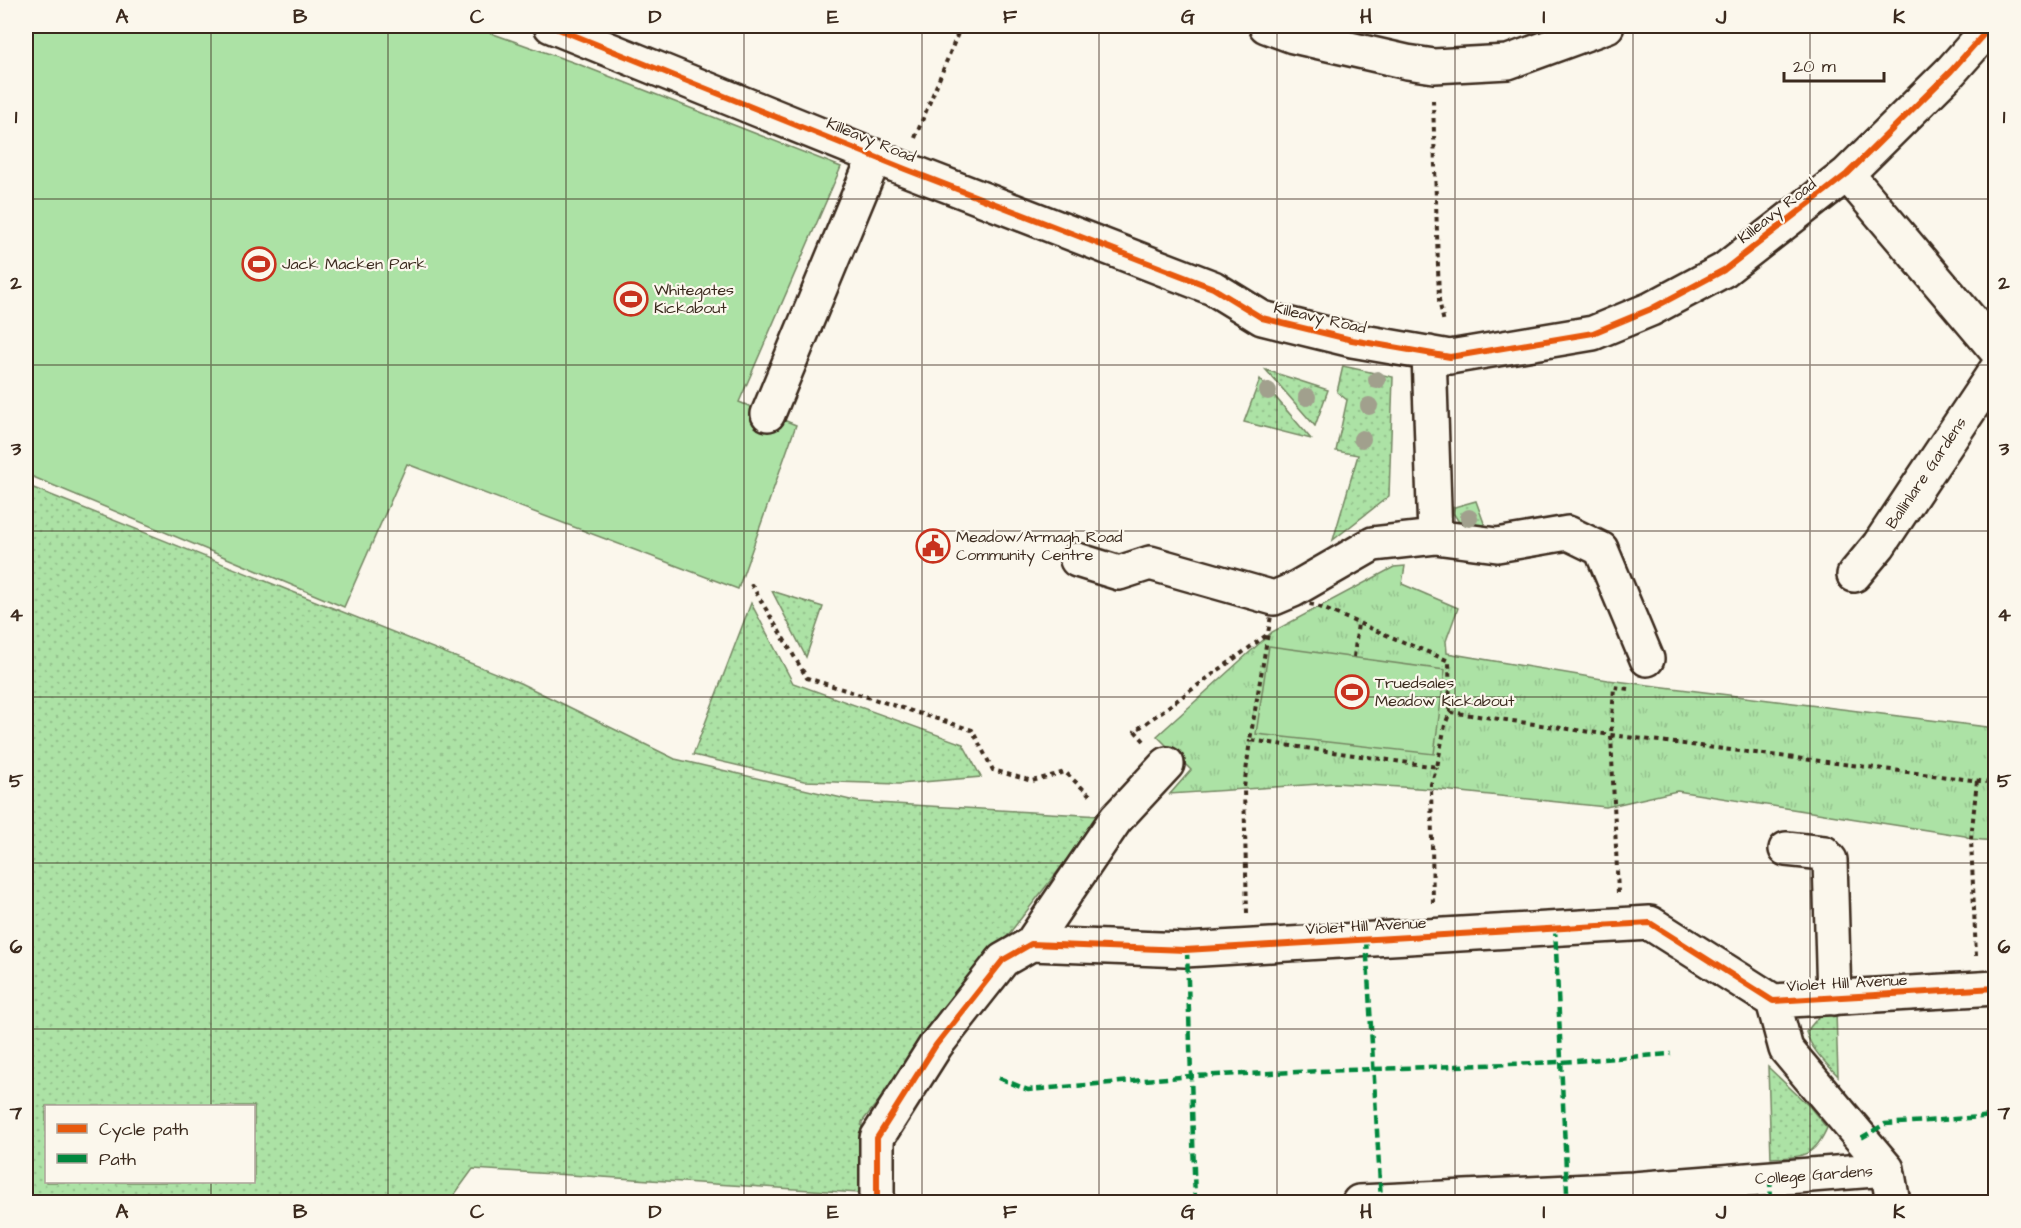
<svg xmlns="http://www.w3.org/2000/svg" width="2021" height="1228" font-family="'Architects Daughter',sans-serif">
<defs>
<pattern id="grass-dots" width="8" height="8" patternUnits="userSpaceOnUse" patternTransform="scale(1.5)"><rect width="8" height="8" fill="#ace2a5"/><path d="M2 2h.1M6 6h.1" fill="none" stroke="#95c28e" stroke-width="1.8" stroke-linecap="round"/></pattern>
<pattern id="park-tufts" width="24" height="20" patternUnits="userSpaceOnUse" patternTransform="scale(1.5)"><rect width="24" height="20" fill="#ace2a5"/><path d="M3 7l-1-3M5 7V3M7 7l1-3M15 17l-1-3M17 17v-4M19 17l1-3" fill="none" stroke="#95c28e"/></pattern>
</defs>
<rect width="100%" height="100%" fill="#fbf7ec"/>
<filter id="ink" filterUnits="userSpaceOnUse"><feTurbulence type="fractalNoise" baseFrequency=".0167" numOctaves="2"/><feDisplacementMap in="SourceGraphic" scale="12" xChannelSelector="R" yChannelSelector="G"/><feConvolveMatrix kernelMatrix="1 2 1 2 8 2 1 2 1" color-interpolation-filters="sRGB"/></filter>
<g filter="url(#ink)">
<path fill="url(#grass-dots)" stroke="#748662" stroke-width="1.5" fill-rule="evenodd" d="M 1343,366 L 1393,377 L 1389,496 L 1333,540 L 1358,455 L 1336,451 L 1347,400 L 1337,392 Z
M 1266,370 L 1328,390 L 1315,426 Z
M 1260,379 L 1311,439 L 1244,422 Z
M 26,485 L 520,683 L 675,759 L 859,802 L 1101,816 L 862,1122 L 859,1193 L 473,1169 L 449,1202 L 26,1202 ZM 46,1106 L 254,1106 L 254,1182 L 46,1182 Z
M 1476,501 L 1489,537 L 1461,525 L 1453,513 L 1454,507 Z
M 772,591 L 823,607 L 806,657 Z
M 751,603 L 793,683 L 963,744 L 981,777 L 899,784 L 804,781 L 693,755 Z
M 1836,1012 L 1838,1076 C 1826,1063 1812,1051 1806,1032 L 1821,1014 Z
M 1768,1067 L 1809,1106 L 1827,1128 C 1814,1158 1801,1157 1771,1158 Z"/>
<path fill="url(#park-tufts)" stroke="#748662" stroke-width="1.5" d="M 1405,566 L 1402,584 L 1458,608 L 1446,641 L 1447,653 L 1608,680 L 1995,728 L 1995,841 L 1971,839 L 1965,836 L 1677,791 L 1606,807 L 1433,789 L 1335,783 L 1170,794 L 1191,770 L 1157,736 L 1272,632 L 1394,567 Z"/>
<path fill="#ace2a5" stroke="#748662" stroke-width="1.5" d="M 26,26 L 471,26 L 578,64 L 841,167 L 739,402 L 796,425 L 738,589 L 407,464 L 344,607 L 26,474 Z
M 1269,646 L 1445,670 L 1434,754 L 1256,734 Z"/>
<g fill="none" stroke-linecap="round" stroke-linejoin="round">
<g stroke="#3b2a1e" stroke-width="38">
<path id="minor" d="M 551,26 L 905,169 L 1213,288 L 1262,318 L 1352,340 L 1450,357 L 1593,333 L 1651,309 L 1724,270 L 1847,174 L 1951,71 L 1991,26
M 1266,26 L 1293,36 L 1407,62 L 1434,66 L 1508,62 L 1607,26
M 1847,174 L 1996,350
M 768,414 L 875,156
M 1435,537 L 1497,545 L 1568,533 L 1601,549 L 1647,659
M 1077,560 L 1119,573 L 1150,563 L 1274,598 L 1293,590 L 1373,544 L 1435,537 L 1429,353
M 1854,575 L 1879,545 L 1996,370
M 1786,849 L 1824,853 L 1830,860 L 1834,998
M 1031,944 L 1116,819 L 1167,764
M 1887,1169 L 1893,1202
M 877,1202 L 877,1138 L 936,1045 L 1003,960 L 1031,944 L 1185,950 L 1650,923 L 1773,1001 L 1996,988
M 1359,1202 L 1633,1189 L 1887,1169 L 1786,1049 L 1773,1001"/>
</g>
<path stroke="#3b2a1e" stroke-width="4" stroke-dasharray="4.5 4.5" stroke-linecap="butt" d="M 1433,100 L 1439,300 L 1444,323
M 915,138 L 961,26
M 751,584 L 807,678 L 972,730 L 993,770 L 1032,781 L 1065,772 L 1093,798
M 1274,598 L 1315,605 L 1449,661 L 1450,712 L 1445,725 L 1437,767 L 1250,740 Z
M 1354,657 L 1358,623
M 1450,712 L 1611,735 L 1996,783
M 1144,741 L 1135,731 L 1268,634
M 1618,893 L 1611,735 L 1614,687 L 1628,689
M 1433,903 L 1431,784 L 1437,767
M 1247,913 L 1244,788 L 1250,740
M 1976,956 L 1971,839 L 1977,780"/>
<use href="#minor" stroke="#fbf7ec" stroke-width="33"/>
<path stroke="#00873e" stroke-width="4.5" stroke-dasharray="9 4.5" stroke-linecap="butt" d="M 1555,927 L 1567,1192
M 1366,940 L 1381,1201
M 1187,950 L 1195,1202
M 999,1078 L 1028,1090 L 1191,1076 L 1561,1062 L 1671,1054
M 1861,1138 L 1885,1124 L 1996,1116
M 1770,1178 L 1771,1202"/>
<g stroke="#fbf7ec" stroke-width="10">
<path id="cycleway" d="M 551,26 L 905,169 L 1213,288 L 1262,318 L 1352,340 L 1450,357 L 1593,333 L 1651,309 L 1724,270 L 1847,174 L 1951,71 L 1991,26
M 877,1202 L 877,1138 L 936,1045 L 1003,960 L 1031,944 L 1185,950 L 1650,923 L 1773,1001 L 1996,988"/>
</g>
<use href="#cycleway" stroke="#e8590c" stroke-width="6"/>
</g>
<g fill="#a1a08d">
<circle cx="1377" cy="380" r="9"/>
<circle cx="1268" cy="391" r="9"/>
<circle cx="1307" cy="397" r="9"/>
<circle cx="1369" cy="406" r="9"/>
<circle cx="1362" cy="439" r="9"/>
<circle cx="1469" cy="518" r="9"/>
</g>
</g>
<path fill="none" stroke="#3b2a1e" stroke-width="1.5" stroke-opacity="0.55" d="M 211,26 L 211,1106M 388,26 L 388,1202M 566,26 L 566,1202M 744,26 L 744,1202M 922,26 L 922,1202M 1099,26 L 1099,1202M 1277,26 L 1277,1202M 1455,26 L 1455,1202M 1633,26 L 1633,1202M 1810,26 L 1810,1202M 26,199 L 1996,199M 26,365 L 1996,365M 26,531 L 1996,531M 26,697 L 1996,697M 26,863 L 1996,863M 26,1029 L 1996,1029M 211,1182 L 211,1202"/>
<defs>
<g id="stadium-ring" transform="scale(1.725)"><circle r="9.5" fill="#fbf7ec" stroke="#c8321e" stroke-width="1.5"/><path d="M0-5a6.5 5 0 1 0 0 10a6.5 5 0 1 0 0-10ZM-3.5-1.8h7v3.6h-7Z" fill="#c8321e"/></g>
<g id="civic-ring" transform="scale(1.725)"><circle r="9.5" fill="#fbf7ec" stroke="#c8321e" stroke-width="1.5"/><path d="M-.6-6.5H3V-4.5H.6V-3L4-1V1h2V6H-6V1h2V-1L-.6-3ZM-1.2 2.5V6h2.4V2.5Z" fill="#c8321e"/></g>
</defs>
<g fill-rule="evenodd">
<use href="#stadium-ring" x="259" y="264"/>
<use href="#stadium-ring" x="631" y="299"/>
<use href="#civic-ring" x="933" y="546"/>
<use href="#stadium-ring" x="1352" y="692"/>
</g>
<g text-anchor="middle" dominant-baseline="central" stroke-width="4.5" stroke-linejoin="round" paint-order="stroke">
<g font-size="16" fill="#3b2a1e" stroke="#fbf7ec">
<text transform="translate(871 140) rotate(22)">Killeavy Road</text>
<text transform="translate(1777 211) rotate(-38)">Killeavy Road</text>
<text transform="translate(1320 318) rotate(13)">Killeavy Road</text>
<text transform="translate(1926 473) rotate(-56)">Ballinlare Gardens</text>
<text transform="translate(1366 926) rotate(-3)">Violet Hill Avenue</text>
<text transform="translate(1847 983) rotate(-3)">Violet Hill Avenue</text>
<text transform="translate(1814 1175) rotate(-4)">College Gardens</text>
</g>
<g font-size="16" fill="#3b2a1e" stroke="#fbf7ec" text-anchor="start">
<text x="282" y="264">Jack Macken Park</text>
<text x="654" y="290">Whitegates<tspan x="654" dy="18">Kickabout</tspan></text>
<text x="956" y="537">Meadow/Armagh Road<tspan x="956" dy="18">Community Centre</tspan></text>
<text x="1375" y="683">Truedsales<tspan x="1375" dy="18">Meadow Kickabout</tspan></text>
</g>
</g>
<rect width="2021" height="1228" fill="none" stroke="#fbf7ec" stroke-width="66"/>
<rect x="45" y="1105" width="210" height="78" fill="#fbf7ec" stroke="#aea59a" stroke-width="1.5"/>
<rect x="57" y="1124" width="30" height="9" fill="#e8590c" stroke="#aea59a" stroke-width="1.5"/>
<text x="99" y="1135" font-size="18" fill="#3b2a1e">Cycle path</text>
<rect x="57" y="1154" width="30" height="9" fill="#00873e" stroke="#aea59a" stroke-width="1.5"/>
<text x="99" y="1165" font-size="18" fill="#3b2a1e">Path</text>
<path d="M1784 72v9h100v-9" fill="none" stroke="#3b2a1e" stroke-width="3"/>
<text x="1793" y="72" font-size="18" fill="#3b2a1e" stroke="#fbf7ec" stroke-width="4.5" paint-order="stroke">20 m</text>
<rect x="33" y="33" width="1955" height="1162" fill="none" stroke="#3b2a1e" stroke-width="2"/>
<g font-size="20" text-anchor="middle" font-weight="bold" fill="#3b2a1e">
<text x="122" y="23">A</text>
<text x="300" y="23">B</text>
<text x="477" y="23">C</text>
<text x="655" y="23">D</text>
<text x="833" y="23">E</text>
<text x="1010" y="23">F</text>
<text x="1188" y="23">G</text>
<text x="1366" y="23">H</text>
<text x="1544" y="23">I</text>
<text x="1721" y="23">J</text>
<text x="1899" y="23">K</text>
<text x="16" y="123">1</text>
<text x="2004" y="123">1</text>
<text x="16" y="289">2</text>
<text x="2004" y="289">2</text>
<text x="16" y="455">3</text>
<text x="2004" y="455">3</text>
<text x="16" y="621">4</text>
<text x="2004" y="621">4</text>
<text x="16" y="787">5</text>
<text x="2004" y="787">5</text>
<text x="16" y="953">6</text>
<text x="2004" y="953">6</text>
<text x="16" y="1119">7</text>
<text x="2004" y="1119">7</text>
<text x="122" y="1218">A</text>
<text x="300" y="1218">B</text>
<text x="477" y="1218">C</text>
<text x="655" y="1218">D</text>
<text x="833" y="1218">E</text>
<text x="1010" y="1218">F</text>
<text x="1188" y="1218">G</text>
<text x="1366" y="1218">H</text>
<text x="1544" y="1218">I</text>
<text x="1721" y="1218">J</text>
<text x="1899" y="1218">K</text>
</g>
</svg>
